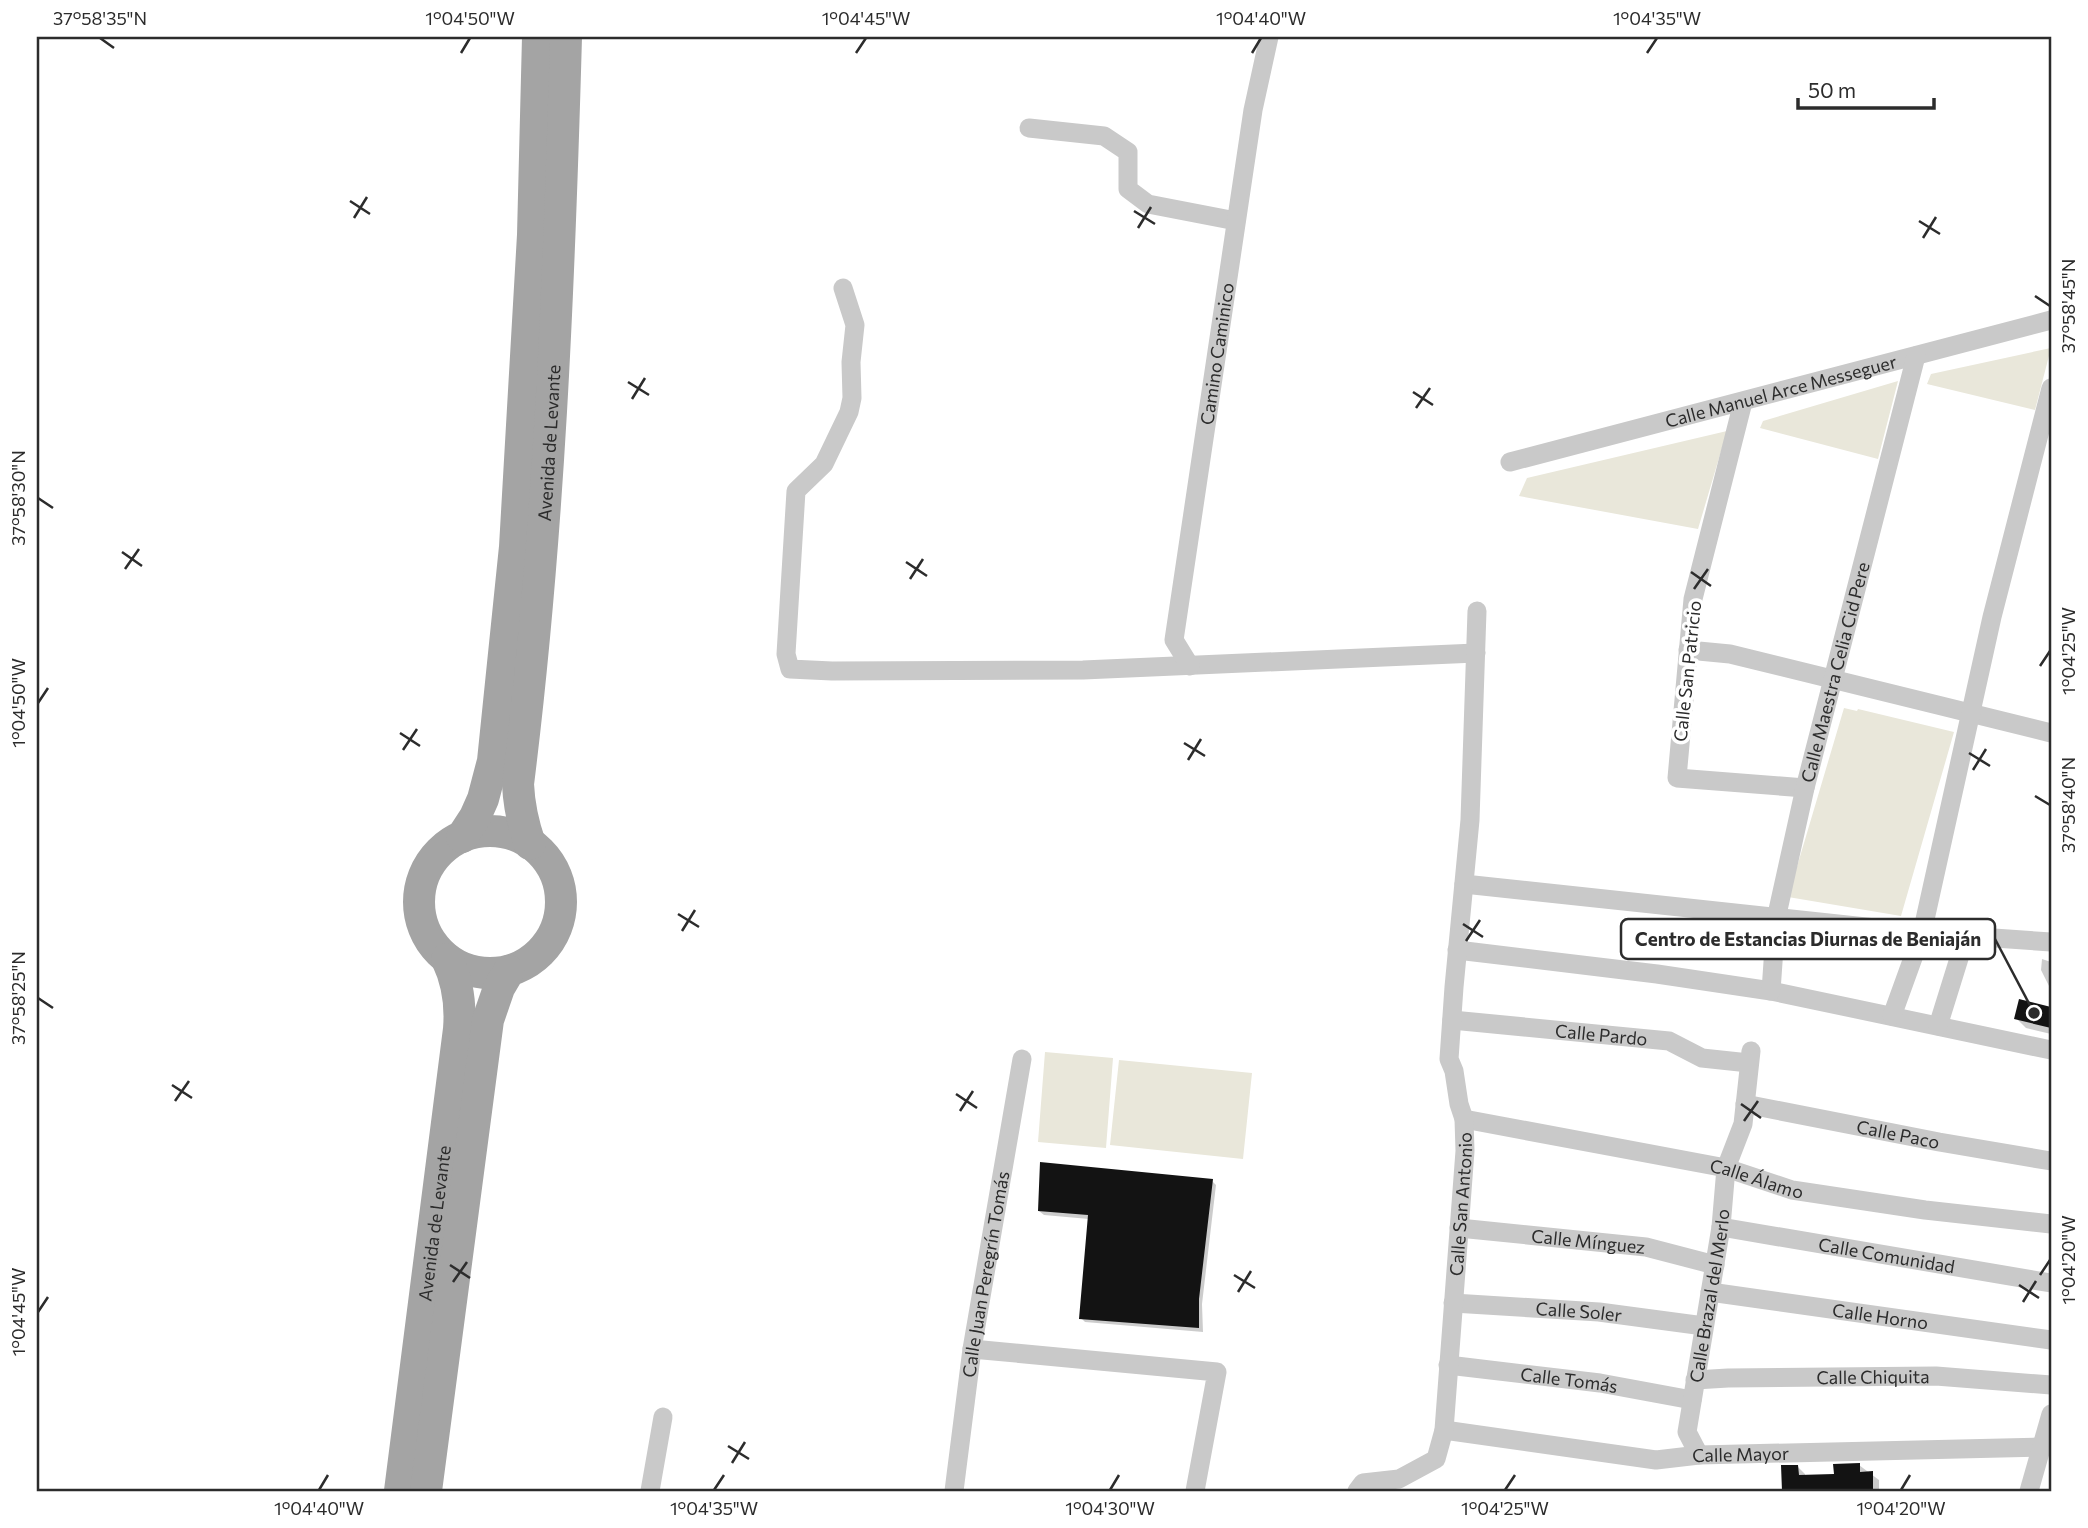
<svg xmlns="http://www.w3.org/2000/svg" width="2088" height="1528" font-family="Commissioner,sans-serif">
<rect width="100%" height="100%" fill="#fff"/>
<path fill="#e9e7da" d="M 2051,348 L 2035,410 L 1927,384 L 1931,374 Z
M 1898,381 L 1878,459 L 1760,428 L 1763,421 Z
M 1727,431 L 1698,529 L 1519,496 L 1527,478 Z
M 1844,708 L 1857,711 L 1858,709 L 1954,732 L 1901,916 L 1788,897 Z
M 1045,1052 L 1113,1058 L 1106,1148 L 1038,1142 Z
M 1119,1060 L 1252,1073 L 1243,1159 L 1110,1145 Z"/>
<path fill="#0003" d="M 2042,959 L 2051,962 L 2051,990 L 2041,970 Z
M 2021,1001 L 2051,1009 L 2051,1034 L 2026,1028 L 2016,1018 Z
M 1212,1181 L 1216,1185 L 1202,1304 L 1203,1332 L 1085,1322 L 1081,1318 L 1089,1219 L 1044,1215 L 1039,1211 Z
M 1859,1465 L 1879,1480 L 1879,1491 L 1784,1491 L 1783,1467 L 1798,1467 L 1805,1474 L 1805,1477 L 1836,1476 Z"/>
<path fill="#131313" d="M 2019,999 L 2051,1007 L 2051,1028 L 2014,1019 Z
M 1040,1162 L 1213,1179 L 1199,1299 L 1199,1328 L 1079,1319 L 1088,1215 L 1038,1211 Z
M 1860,1463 L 1860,1472 L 1873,1471 L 1873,1491 L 1782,1491 L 1781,1465 L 1798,1465 L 1799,1475 L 1834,1474 L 1833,1464 Z"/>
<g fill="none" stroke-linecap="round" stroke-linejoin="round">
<g stroke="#c9c9c9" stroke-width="19">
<path d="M 1029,128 L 1104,136 L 1128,152 L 1128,189 L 1148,204 L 1236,221"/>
<path d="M 843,288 L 855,325 L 851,362 L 852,398 L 849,412 L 824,464 L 796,491 L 786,654 L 790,669 L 832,671 L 1083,670 L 1476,653"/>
<path d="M 1743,402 L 1693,599 L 1677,778 L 1805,788"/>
<path id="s1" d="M 1510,462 L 2051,320"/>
<path d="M 1688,650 L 1730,654 L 2051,733"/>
<path id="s2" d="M 1190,666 L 1174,640 L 1253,110 L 1269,37"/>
<path d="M 1464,884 L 1922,933 L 2051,942"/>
<path d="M 1457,950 L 1657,974 L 1771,991 L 2051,1050"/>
<path id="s3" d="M 1771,991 L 1776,919 L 1805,788 L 1916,356"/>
<path d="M 1892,1016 L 1922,933 L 1992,617 L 2051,388"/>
<path id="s4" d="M 1452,1020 L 1669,1041 L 1702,1058 L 1749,1063"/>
<path d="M 1938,1026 L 1966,936"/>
<path id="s5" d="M 1745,1104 L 1939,1142 L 2051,1161"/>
<path id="s6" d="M 1464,1119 L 1726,1168 L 1792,1190 L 1925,1210 L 2051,1224"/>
<path id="s7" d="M 1721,1227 L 2051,1283"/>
<path id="s8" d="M 1459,1228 L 1646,1247 L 1715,1265"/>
<path id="s9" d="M 1710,1292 L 2051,1340"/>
<path id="s10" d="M 1453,1303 L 1599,1312 L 1704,1326"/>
<path d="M 972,1349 L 1217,1372 L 1195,1491"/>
<path id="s11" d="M 1448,1365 L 1600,1383 L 1692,1400"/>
<path id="s12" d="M 1695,1380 L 1728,1378 L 1936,1376 L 2051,1385"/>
<path id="s13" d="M 1444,1430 L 1656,1460 L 1699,1455 L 2042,1447"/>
<path id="s14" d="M 1699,1455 L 1687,1432 L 1721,1227 L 1726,1168 L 1743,1124 L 1751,1051"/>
<path d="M 650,1491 L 663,1417"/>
<path id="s15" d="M 954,1491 L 972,1349 L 1022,1059"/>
<path id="s16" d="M 1357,1491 L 1363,1483 L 1399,1479 L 1436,1459 L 1444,1430 L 1465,1151 L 1464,1119 L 1459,1104 L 1454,1071 L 1449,1059 L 1454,987 L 1470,820 L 1477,611"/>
<path d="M 2029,1491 L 2051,1414"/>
</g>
<g stroke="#a4a4a4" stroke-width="32">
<circle cx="490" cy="902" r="71"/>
<path d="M 462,837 L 475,817 L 483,799 L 493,761 L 515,547 L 533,235 L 538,37"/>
<path id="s17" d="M 530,844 C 523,824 519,806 518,784 C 549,536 559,287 566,37"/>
<path id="s18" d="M 400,1491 L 459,1029 C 461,1004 458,982 447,959"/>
<path d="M 426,1491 L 488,1020 L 499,988 L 509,971"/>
</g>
</g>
<path fill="none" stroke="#2c2c2c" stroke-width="2.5" d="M 100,38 L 114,48M 461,53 L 470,38M 856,53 L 866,38M 1252,53 L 1261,38M 1647,53 L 1657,38M 350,201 L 370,214M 1134,211 L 1155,224M 354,218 L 367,197M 1919,221 L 1940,234M 1138,228 L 1151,207M 1923,238 L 1936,217M 2035,296 L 2050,306M 628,382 L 649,395M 1413,392 L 1433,405M 632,399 L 645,378M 1416,408 L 1430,388M 38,498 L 53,508M 122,552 L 142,566M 906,562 L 927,576M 125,569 L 139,549M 1691,572 L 1711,586M 910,579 L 923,559M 1694,589 L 1708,569M 2040,666 L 2050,651M 38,703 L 48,688M 400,733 L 420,746M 1184,743 L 1205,756M 403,750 L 417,729M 1969,753 L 1990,766M 1188,760 L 1201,739M 1973,770 L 1986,749M 2035,796 L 2050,805M 678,914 L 699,927M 1463,924 L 1483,937M 682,931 L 695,910M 1466,941 L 1480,920M 38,998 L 53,1008M 172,1085 L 192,1098M 956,1094 L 977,1108M 175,1101 L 189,1081M 1741,1104 L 1761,1118M 960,1111 L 973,1091M 1744,1121 L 1758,1101M 450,1265 L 470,1278M 1234,1275 L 1255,1288M 2040,1275 L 2050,1260M 453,1282 L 467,1262M 2019,1285 L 2039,1298M 1238,1292 L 1251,1271M 2023,1302 L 2036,1281M 38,1312 L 48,1297M 728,1446 L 749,1459M 732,1463 L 745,1442M 319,1490 L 328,1475M 714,1490 L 724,1475M 1110,1490 L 1119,1475M 1505,1490 L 1515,1475M 1901,1490 L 1910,1475"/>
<g text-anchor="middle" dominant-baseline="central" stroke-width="7" stroke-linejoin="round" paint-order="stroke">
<g font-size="18" fill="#2c2c2c" stroke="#fff">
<text stroke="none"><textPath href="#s2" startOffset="320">Camino Caminico</textPath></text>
<text stroke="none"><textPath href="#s1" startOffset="280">Calle Manuel Arce Messeguer</textPath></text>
<text stroke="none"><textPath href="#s17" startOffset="404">Avenida de Levante</textPath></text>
<text transform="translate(1687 671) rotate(-84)">Calle San Patricio</text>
<text stroke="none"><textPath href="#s3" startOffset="326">Calle Maestra Celia Cid Pere</textPath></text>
<text stroke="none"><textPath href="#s4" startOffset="150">Calle Pardo</textPath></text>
<text stroke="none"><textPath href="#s5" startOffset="156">Calle Paco</textPath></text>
<text stroke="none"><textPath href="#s6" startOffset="299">Calle Álamo</textPath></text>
<text stroke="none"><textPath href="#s16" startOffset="345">Calle San Antonio</textPath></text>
<text stroke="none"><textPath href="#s18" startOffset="270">Avenida de Levante</textPath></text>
<text stroke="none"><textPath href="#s8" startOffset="130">Calle Mínguez</textPath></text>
<text stroke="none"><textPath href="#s7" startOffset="168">Calle Comunidad</textPath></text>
<text stroke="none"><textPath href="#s15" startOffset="219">Calle Juan Peregrín Tomás</textPath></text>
<text stroke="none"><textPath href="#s14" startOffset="164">Calle Brazal del Merlo</textPath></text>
<text stroke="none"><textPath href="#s10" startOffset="126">Calle Soler</textPath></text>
<text stroke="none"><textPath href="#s9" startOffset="172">Calle Horno</textPath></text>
<text stroke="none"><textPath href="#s12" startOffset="178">Calle Chiquita</textPath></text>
<text stroke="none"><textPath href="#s11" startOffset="122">Calle Tomás</textPath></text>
<text stroke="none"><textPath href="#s13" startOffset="299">Calle Mayor</textPath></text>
</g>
</g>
<path fill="none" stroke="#2c2c2c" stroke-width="2.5" d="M2034 1013L1995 939"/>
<circle fill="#2c2c2c" stroke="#fff" stroke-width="2.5" cx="2034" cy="1013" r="7"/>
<rect fill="#fff" stroke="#2c2c2c" stroke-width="2.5" x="1621" y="919" width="374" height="40" rx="7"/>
<g font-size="19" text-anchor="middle" font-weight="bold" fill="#2c2c2c">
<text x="1808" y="946">Centro de Estancias Diurnas de Beniaján</text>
</g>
<rect width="2088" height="1528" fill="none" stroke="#ffffff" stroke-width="77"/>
<path d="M1798 98v10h136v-10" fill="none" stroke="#2c2c2c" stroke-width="3.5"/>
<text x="1808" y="98" font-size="21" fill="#2c2c2c" stroke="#ffffff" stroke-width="5" paint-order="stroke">50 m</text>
<rect x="38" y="38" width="2012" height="1452" fill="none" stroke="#2c2c2c" stroke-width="2.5"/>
<g font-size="18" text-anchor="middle" fill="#2c2c2c">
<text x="100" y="25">37°58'35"N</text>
<text x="470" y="25">1°04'50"W</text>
<text x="866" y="25">1°04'45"W</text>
<text x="1261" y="25">1°04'40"W</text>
<text x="1657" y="25">1°04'35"W</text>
<text transform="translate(2069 306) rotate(-90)" y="6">37°58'45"N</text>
<text transform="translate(19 498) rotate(-90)" y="6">37°58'30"N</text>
<text transform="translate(2069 651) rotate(-90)" y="6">1°04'25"W</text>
<text transform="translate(19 703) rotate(-90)" y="6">1°04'50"W</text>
<text transform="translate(2069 805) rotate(-90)" y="6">37°58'40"N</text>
<text transform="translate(19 998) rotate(-90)" y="6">37°58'25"N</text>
<text transform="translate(2069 1260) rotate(-90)" y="6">1°04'20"W</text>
<text transform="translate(19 1312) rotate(-90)" y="6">1°04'45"W</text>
<text x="319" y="1515">1°04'40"W</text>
<text x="714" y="1515">1°04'35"W</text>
<text x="1110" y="1515">1°04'30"W</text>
<text x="1505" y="1515">1°04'25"W</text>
<text x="1901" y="1515">1°04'20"W</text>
</g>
</svg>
